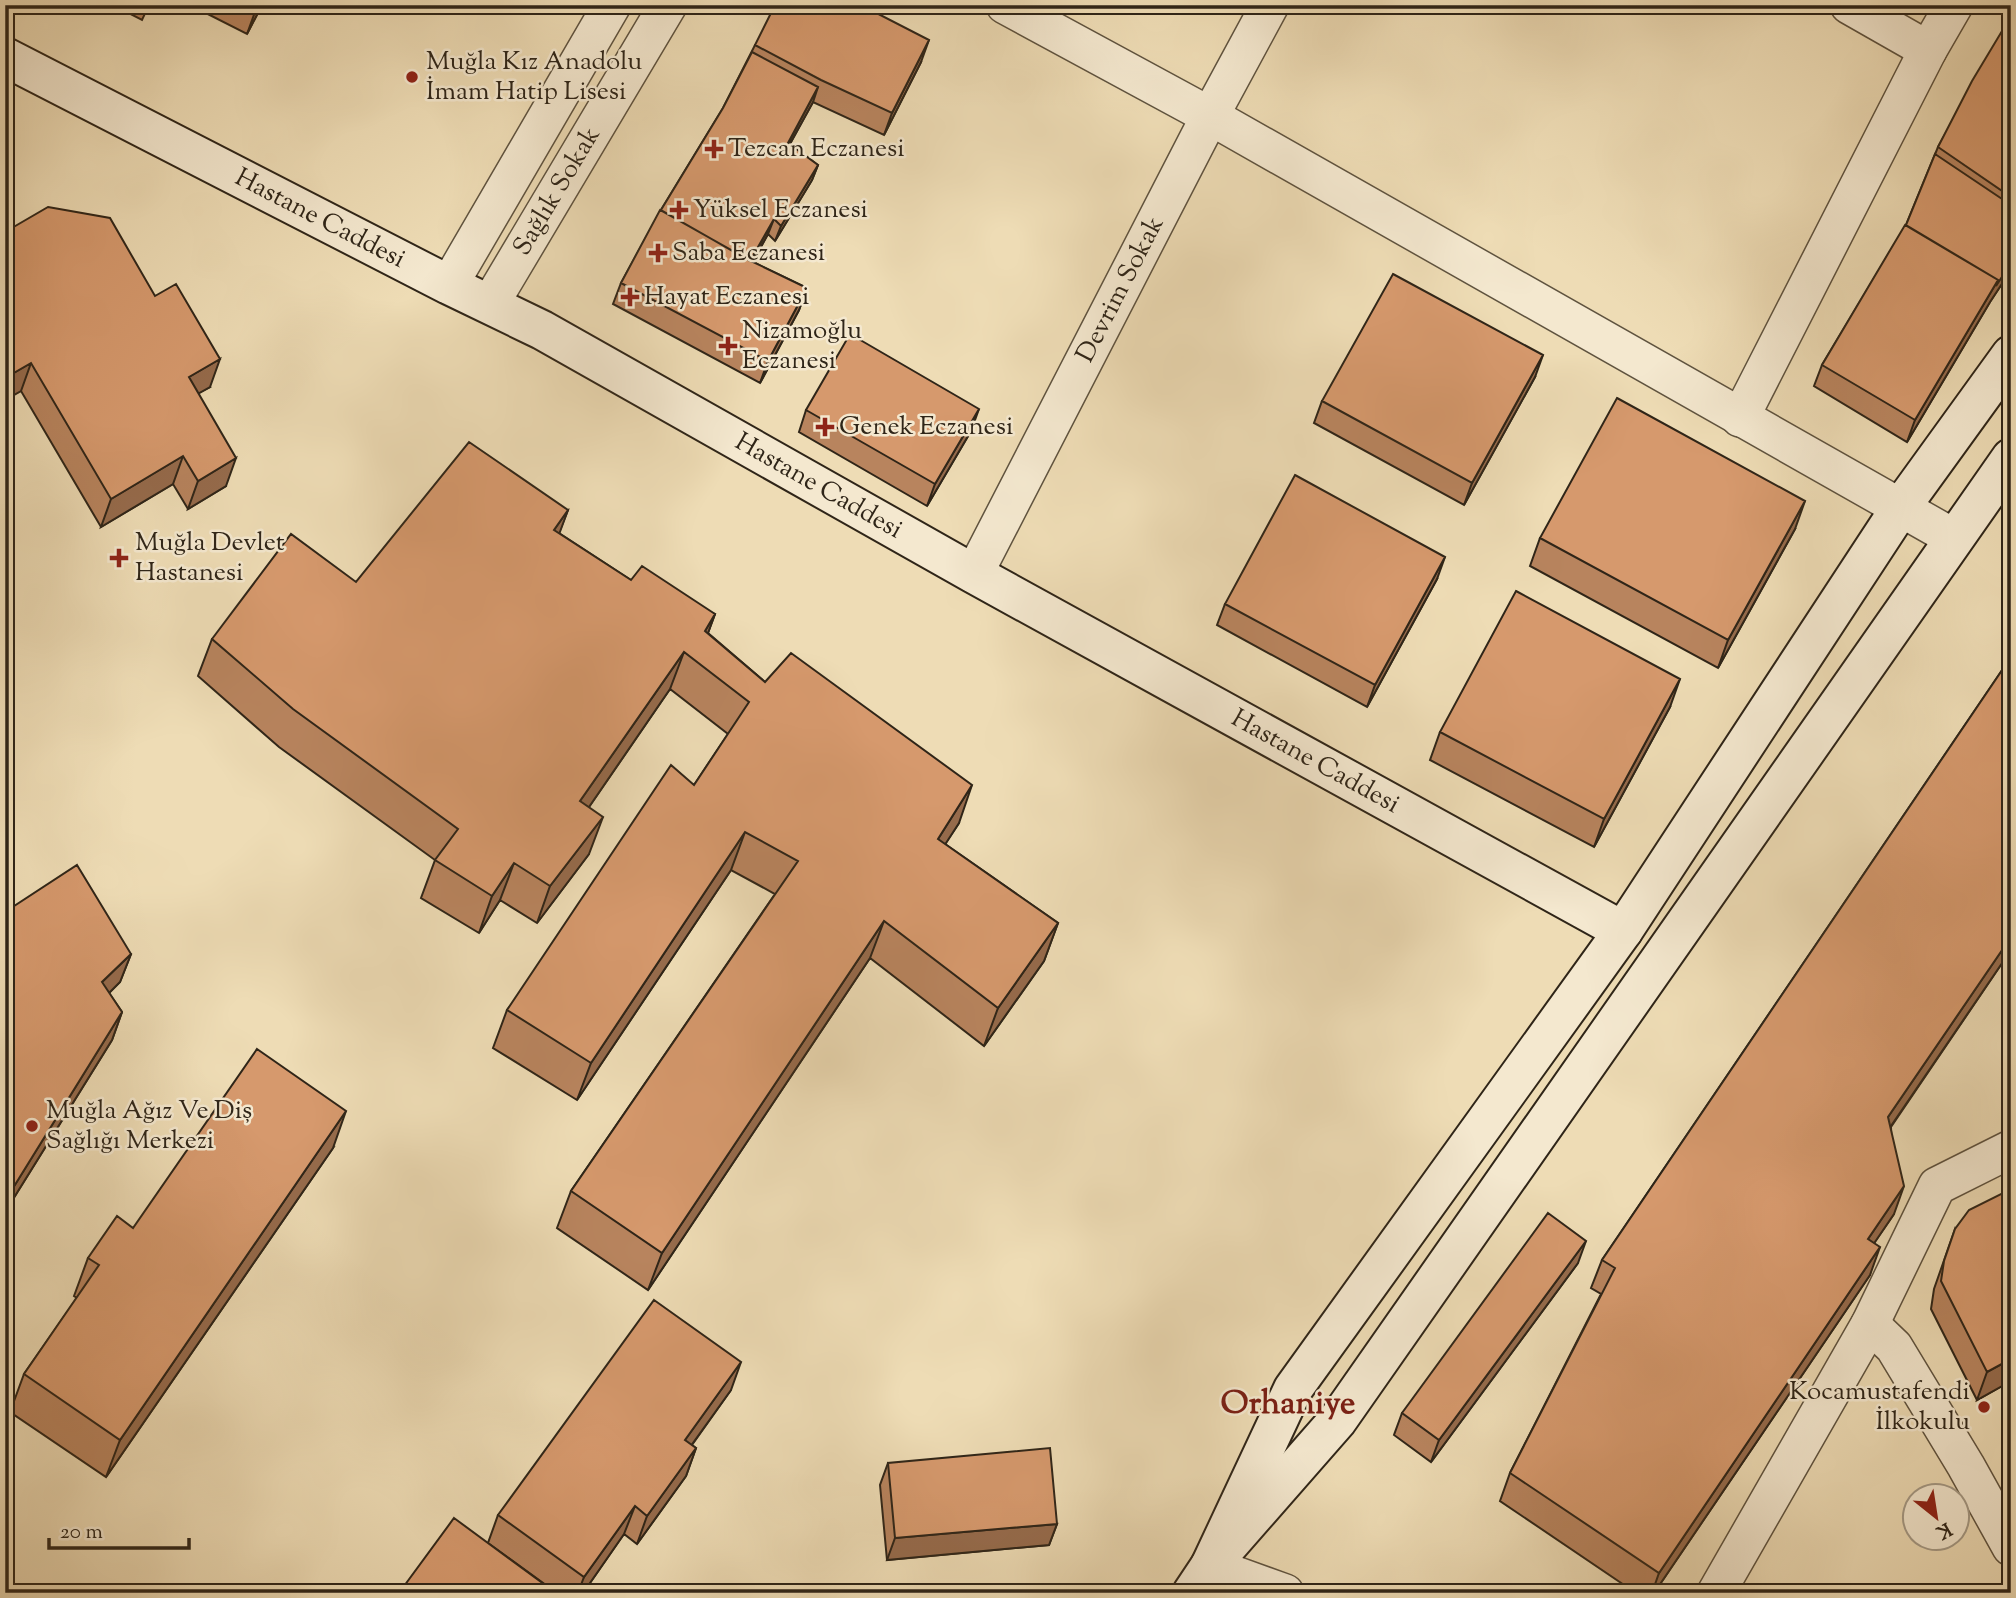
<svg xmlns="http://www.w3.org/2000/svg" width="2016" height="1598" font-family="'Sorts Mill Goudy',serif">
<rect width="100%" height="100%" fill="#eedcb5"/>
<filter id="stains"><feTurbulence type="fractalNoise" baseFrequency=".00286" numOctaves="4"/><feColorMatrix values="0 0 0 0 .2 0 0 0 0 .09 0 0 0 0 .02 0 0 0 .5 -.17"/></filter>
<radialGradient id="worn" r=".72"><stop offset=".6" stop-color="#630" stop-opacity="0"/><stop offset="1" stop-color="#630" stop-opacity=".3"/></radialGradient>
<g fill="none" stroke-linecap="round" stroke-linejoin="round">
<g stroke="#5f533f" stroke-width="40">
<g id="street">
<path d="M 1005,5 L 1210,116 L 1954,538"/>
<path d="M 1849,5 L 1928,50"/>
<path d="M 449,285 L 612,5"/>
<path id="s1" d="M 490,304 L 668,5"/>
<path d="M 1740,418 L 1928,50 L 1954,5"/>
<path id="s2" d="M 974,574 L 1210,116 L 1270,5"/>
<path d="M 1870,1324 L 1894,1347 L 1966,1466 L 2011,1547"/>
<path d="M 1210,1566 L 1285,1593"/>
<path d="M 1716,1593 L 1870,1324 L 1937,1186 L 2011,1149"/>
</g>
</g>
<g stroke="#2f2518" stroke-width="42">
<g id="secondary">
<path id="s3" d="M 5,57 L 449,285 L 542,330 L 974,574 L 1623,931"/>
<path d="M 1210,1566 L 1293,1389 L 1623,931 L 1901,507 L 2011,355"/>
<path d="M 1192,1593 L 1210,1566 L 1337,1421 L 2011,458"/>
</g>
</g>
<use href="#street" stroke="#f4e8cf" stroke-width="37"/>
<use href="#secondary" stroke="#f4e8cf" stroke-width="38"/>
</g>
<path fill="#b8845e" stroke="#2f2518" stroke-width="2" d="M 113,5 L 149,5 L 142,20 Z
M 190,5 L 262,5 L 247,34 Z
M 2011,16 L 2011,270 L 1990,302 L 1907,442 L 1814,386 L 1822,365 L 1906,225 L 1938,147 Z
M 755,45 L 921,62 L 884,135 L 813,102 L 790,144 L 818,165 L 812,180 L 775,241 L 768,234 L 753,262 L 807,288 L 799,310 L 760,383 L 613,304 L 621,283 L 661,210 L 723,108 Z
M 5,232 L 210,387 L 198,393 L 226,486 L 188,509 L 173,484 L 101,527 L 21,391 Z
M 1535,377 L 1464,505 L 1314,423 L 1322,401 Z
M 806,410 L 971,431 L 927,506 L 799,432 Z
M 568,510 L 559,533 L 631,580 L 715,614 L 708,633 L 765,682 L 959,823 L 945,844 L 1058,923 L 1044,961 L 984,1046 L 870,958 L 648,1290 L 557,1228 L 571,1191 L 775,894 L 731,870 L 577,1100 L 493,1048 L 507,1010 L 694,785 L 728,734 L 670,689 L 589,807 L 589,854 L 537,923 L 500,900 L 479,933 L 421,898 L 435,860 L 279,747 L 198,676 L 212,639 L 356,582 Z
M 1795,529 L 1718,668 L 1530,566 L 1540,538 Z
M 1437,579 L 1367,707 L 1217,625 L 1225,604 Z
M 2011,657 L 2011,950 L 1891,1127 L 1894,1214 L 1874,1243 L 1870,1275 L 1654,1593 L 1636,1593 L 1500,1501 L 1510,1473 L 1601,1294 L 1591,1288 L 1602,1260 Z
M 1670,707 L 1594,847 L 1430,760 L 1440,732 Z
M 5,912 L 131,954 L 120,982 L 109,993 L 122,1012 L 112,1040 L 5,1212 Z
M 333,1148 L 106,1477 L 10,1412 L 24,1374 L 77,1298 L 74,1296 L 88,1258 L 133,1228 Z
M 1955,1229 L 2011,1381 L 1977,1400 L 1931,1309 L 1934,1289 Z
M 1578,1263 L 1431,1462 L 1394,1435 L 1402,1413 Z
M 731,1390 L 692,1445 L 696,1448 L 686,1476 L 637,1544 L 624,1534 L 583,1593 L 557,1593 L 488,1543 L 498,1515 Z
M 888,1463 L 1057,1524 L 1049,1545 L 887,1560 L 880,1485 Z"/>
<path fill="#966b4c" stroke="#2f2518" stroke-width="2" d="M 259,5 L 262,5 L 247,34 L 255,12 Z
M 929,40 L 921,62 L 884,135 L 892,113 Z
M 818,87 L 813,102 L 782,158 L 788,143 Z
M 818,165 L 812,180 L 775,241 L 781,226 Z
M 774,219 L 768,234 L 741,282 L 747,267 Z
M 2011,263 L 2011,270 L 1990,302 L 1907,442 L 1915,420 L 1998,280 Z
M 807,288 L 799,310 L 760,383 L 768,361 Z
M 1543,355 L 1535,377 L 1464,505 L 1472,483 Z
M 220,359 L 210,387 L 178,405 L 189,377 Z
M 31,363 L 21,391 L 5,400 L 5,378 Z
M 979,409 L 971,431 L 927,506 L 935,484 Z
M 183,456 L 173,484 L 101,527 L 111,499 Z
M 236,458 L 226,486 L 188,509 L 198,481 Z
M 1805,501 L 1795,529 L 1718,668 L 1728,640 Z
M 568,510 L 554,548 L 554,530 Z
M 1445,557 L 1437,579 L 1367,707 L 1375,685 Z
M 715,614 L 701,652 L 705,631 Z
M 684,652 L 670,689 L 567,839 L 580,801 Z
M 1680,679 L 1670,707 L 1594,847 L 1604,819 Z
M 972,785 L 959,823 L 924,877 L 938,839 Z
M 603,817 L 589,854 L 537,923 L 550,886 Z
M 745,832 L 731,870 L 577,1100 L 591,1063 Z
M 514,863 L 500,900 L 479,933 L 492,896 Z
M 884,921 L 870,958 L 648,1290 L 662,1253 Z
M 1058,923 L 1044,961 L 984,1046 L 998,1008 Z
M 2011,937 L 2011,950 L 1878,1145 L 1888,1117 Z
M 131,954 L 120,982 L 92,1010 L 102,982 Z
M 122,1012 L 112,1040 L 5,1212 L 5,1209 L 13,1188 Z
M 346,1111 L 333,1148 L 106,1477 L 120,1440 Z
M 1904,1186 L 1894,1214 L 1858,1267 L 1868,1239 Z
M 1586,1241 L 1578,1263 L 1431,1462 L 1439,1440 Z
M 1880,1247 L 1870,1275 L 1654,1593 L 1652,1593 L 1659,1573 Z
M 2011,1359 L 2011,1381 L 1977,1400 L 1987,1372 Z
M 741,1362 L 731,1390 L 675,1468 L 685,1440 Z
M 696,1448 L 686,1476 L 637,1544 L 647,1516 Z
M 635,1506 L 624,1534 L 583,1593 L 578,1593 L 584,1577 Z
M 1057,1524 L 1049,1545 L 887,1560 L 895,1538 Z"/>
<path fill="#d6996d" stroke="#2f2518" stroke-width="2" d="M 241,5 L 259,5 L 255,12 Z
M 775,5 L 861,5 L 929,40 L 892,113 L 821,80 L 755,45 Z
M 2011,16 L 2011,197 L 1938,147 L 1972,81 Z
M 752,52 L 818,87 L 788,143 L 818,165 L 781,226 L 774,219 L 750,261 L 661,210 L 723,108 Z
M 1935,154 L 2011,205 L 2011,263 L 1996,286 L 1998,280 L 1906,225 Z
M 48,207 L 110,218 L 155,296 L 176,284 L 220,359 L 189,377 L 236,458 L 198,481 L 183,456 L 111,499 L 31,363 L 5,378 L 5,232 Z
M 660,210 L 749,260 L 807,288 L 768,361 L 621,283 Z
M 1905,225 L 1998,280 L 1915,420 L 1822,365 Z
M 1393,274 L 1543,355 L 1472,483 L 1322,401 Z
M 850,334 L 979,409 L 935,484 L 806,410 Z
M 1617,398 L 1805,501 L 1728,640 L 1540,538 Z
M 469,442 L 568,510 L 554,530 L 631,580 L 642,566 L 715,614 L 705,631 L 765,682 L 791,653 L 972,785 L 938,839 L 1058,923 L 998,1008 L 884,921 L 662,1253 L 571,1191 L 798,861 L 745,832 L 591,1063 L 507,1010 L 671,765 L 694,785 L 749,702 L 684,652 L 580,801 L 603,817 L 550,886 L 514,863 L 492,896 L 435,860 L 458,829 L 293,709 L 212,639 L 291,534 L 356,582 Z
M 1295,475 L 1445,557 L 1375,685 L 1225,604 Z
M 1516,591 L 1680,679 L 1604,819 L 1440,732 Z
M 2011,657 L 2011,937 L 1888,1117 L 1904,1186 L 1868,1239 L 1880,1247 L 1659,1573 L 1510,1473 L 1615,1268 L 1602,1260 Z
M 77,865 L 131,954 L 102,982 L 122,1012 L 13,1188 L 5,1176 L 5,912 Z
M 257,1049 L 346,1111 L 120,1440 L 24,1374 L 99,1265 L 88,1258 L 117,1216 L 133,1228 Z
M 2011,1189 L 2011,1359 L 1987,1372 L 1941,1281 L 1944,1261 L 1955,1229 L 1969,1210 Z
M 1548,1213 L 1586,1241 L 1439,1440 L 1402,1413 Z
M 654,1300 L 741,1362 L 685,1440 L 696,1448 L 647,1516 L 635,1506 L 584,1577 L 498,1515 Z
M 1050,1448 L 1057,1524 L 895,1538 L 888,1463 Z
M 454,1518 L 556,1593 L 399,1593 Z"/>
<g fill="#8f2418" stroke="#f4e8cf" stroke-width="2.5">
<circle cx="412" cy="77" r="7"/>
<path d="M710.5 138.5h7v7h7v7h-7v7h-7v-7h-7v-7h7z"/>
<path d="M675.5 199.5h7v7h7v7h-7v7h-7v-7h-7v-7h7z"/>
<path d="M654.5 242.5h7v7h7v7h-7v7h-7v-7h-7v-7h7z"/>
<path d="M626.5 286.5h7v7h7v7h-7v7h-7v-7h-7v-7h7z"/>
<path d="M724.5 335.5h7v7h7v7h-7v7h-7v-7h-7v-7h7z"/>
<path d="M821.5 416.5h7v7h7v7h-7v7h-7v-7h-7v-7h7z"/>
<path d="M115.5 547.5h7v7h7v7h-7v7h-7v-7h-7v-7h7z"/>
<circle cx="32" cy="1126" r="7"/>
<circle cx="1984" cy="1407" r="7"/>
</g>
<g text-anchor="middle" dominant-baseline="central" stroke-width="5" stroke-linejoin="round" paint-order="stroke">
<g font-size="26" fill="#2f2518" stroke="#f4e8cf" text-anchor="start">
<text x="426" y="62">Muğla Kız Anadolu<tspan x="426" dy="30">İmam Hatip Lisesi</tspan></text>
<text x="728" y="149">Tezcan Eczanesi</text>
<text x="693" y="210">Yüksel Eczanesi</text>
<text x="672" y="253">Saba Eczanesi</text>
<text x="644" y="297">Hayat Eczanesi</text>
<text x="742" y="331">Nizamoğlu<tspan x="742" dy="30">Eczanesi</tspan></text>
<text x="839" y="427">Genek Eczanesi</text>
<text x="135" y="543">Muğla Devlet<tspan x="135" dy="30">Hastanesi</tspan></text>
<text x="46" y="1111">Muğla Ağız Ve Diş<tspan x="46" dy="30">Sağlığı Merkezi</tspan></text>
<text x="1970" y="1392" text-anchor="end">Kocamustafendi<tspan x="1970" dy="30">İlkokulu</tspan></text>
</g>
<g font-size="26" fill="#2f2518" stroke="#f4e8cf">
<text stroke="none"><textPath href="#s1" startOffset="131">Sağlık Sokak</textPath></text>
<text stroke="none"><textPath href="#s3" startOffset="354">Hastane Caddesi</textPath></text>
<text stroke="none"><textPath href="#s2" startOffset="320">Devrim Sokak</textPath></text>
<text stroke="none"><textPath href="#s3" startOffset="920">Hastane Caddesi</textPath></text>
<text stroke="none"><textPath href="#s3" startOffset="1488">Hastane Caddesi</textPath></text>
</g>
<g font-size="33" font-weight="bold" fill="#7a1f14" stroke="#f4e8cf">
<text x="1288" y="1405">Orhaniye</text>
</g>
</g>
<rect width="2016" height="1598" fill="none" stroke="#eedcb5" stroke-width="28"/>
<rect x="7" y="7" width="2002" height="1584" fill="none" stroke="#2f2518" stroke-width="3.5"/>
<rect x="14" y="14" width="1988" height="1570" fill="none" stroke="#2f2518" stroke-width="2"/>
<g transform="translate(1936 1517) rotate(150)"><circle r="33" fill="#f4e8cf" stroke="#a59a86" stroke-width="2"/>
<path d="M0-5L12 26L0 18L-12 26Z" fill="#8f2418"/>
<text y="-10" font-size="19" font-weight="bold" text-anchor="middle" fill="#2f2518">K</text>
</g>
<path d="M49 1538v10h140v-10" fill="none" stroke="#2f2518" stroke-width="3.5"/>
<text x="60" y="1538" font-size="21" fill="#2f2518" stroke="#f4e8cf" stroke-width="5" paint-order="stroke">20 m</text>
<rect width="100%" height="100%" filter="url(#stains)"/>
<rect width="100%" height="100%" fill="url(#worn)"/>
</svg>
